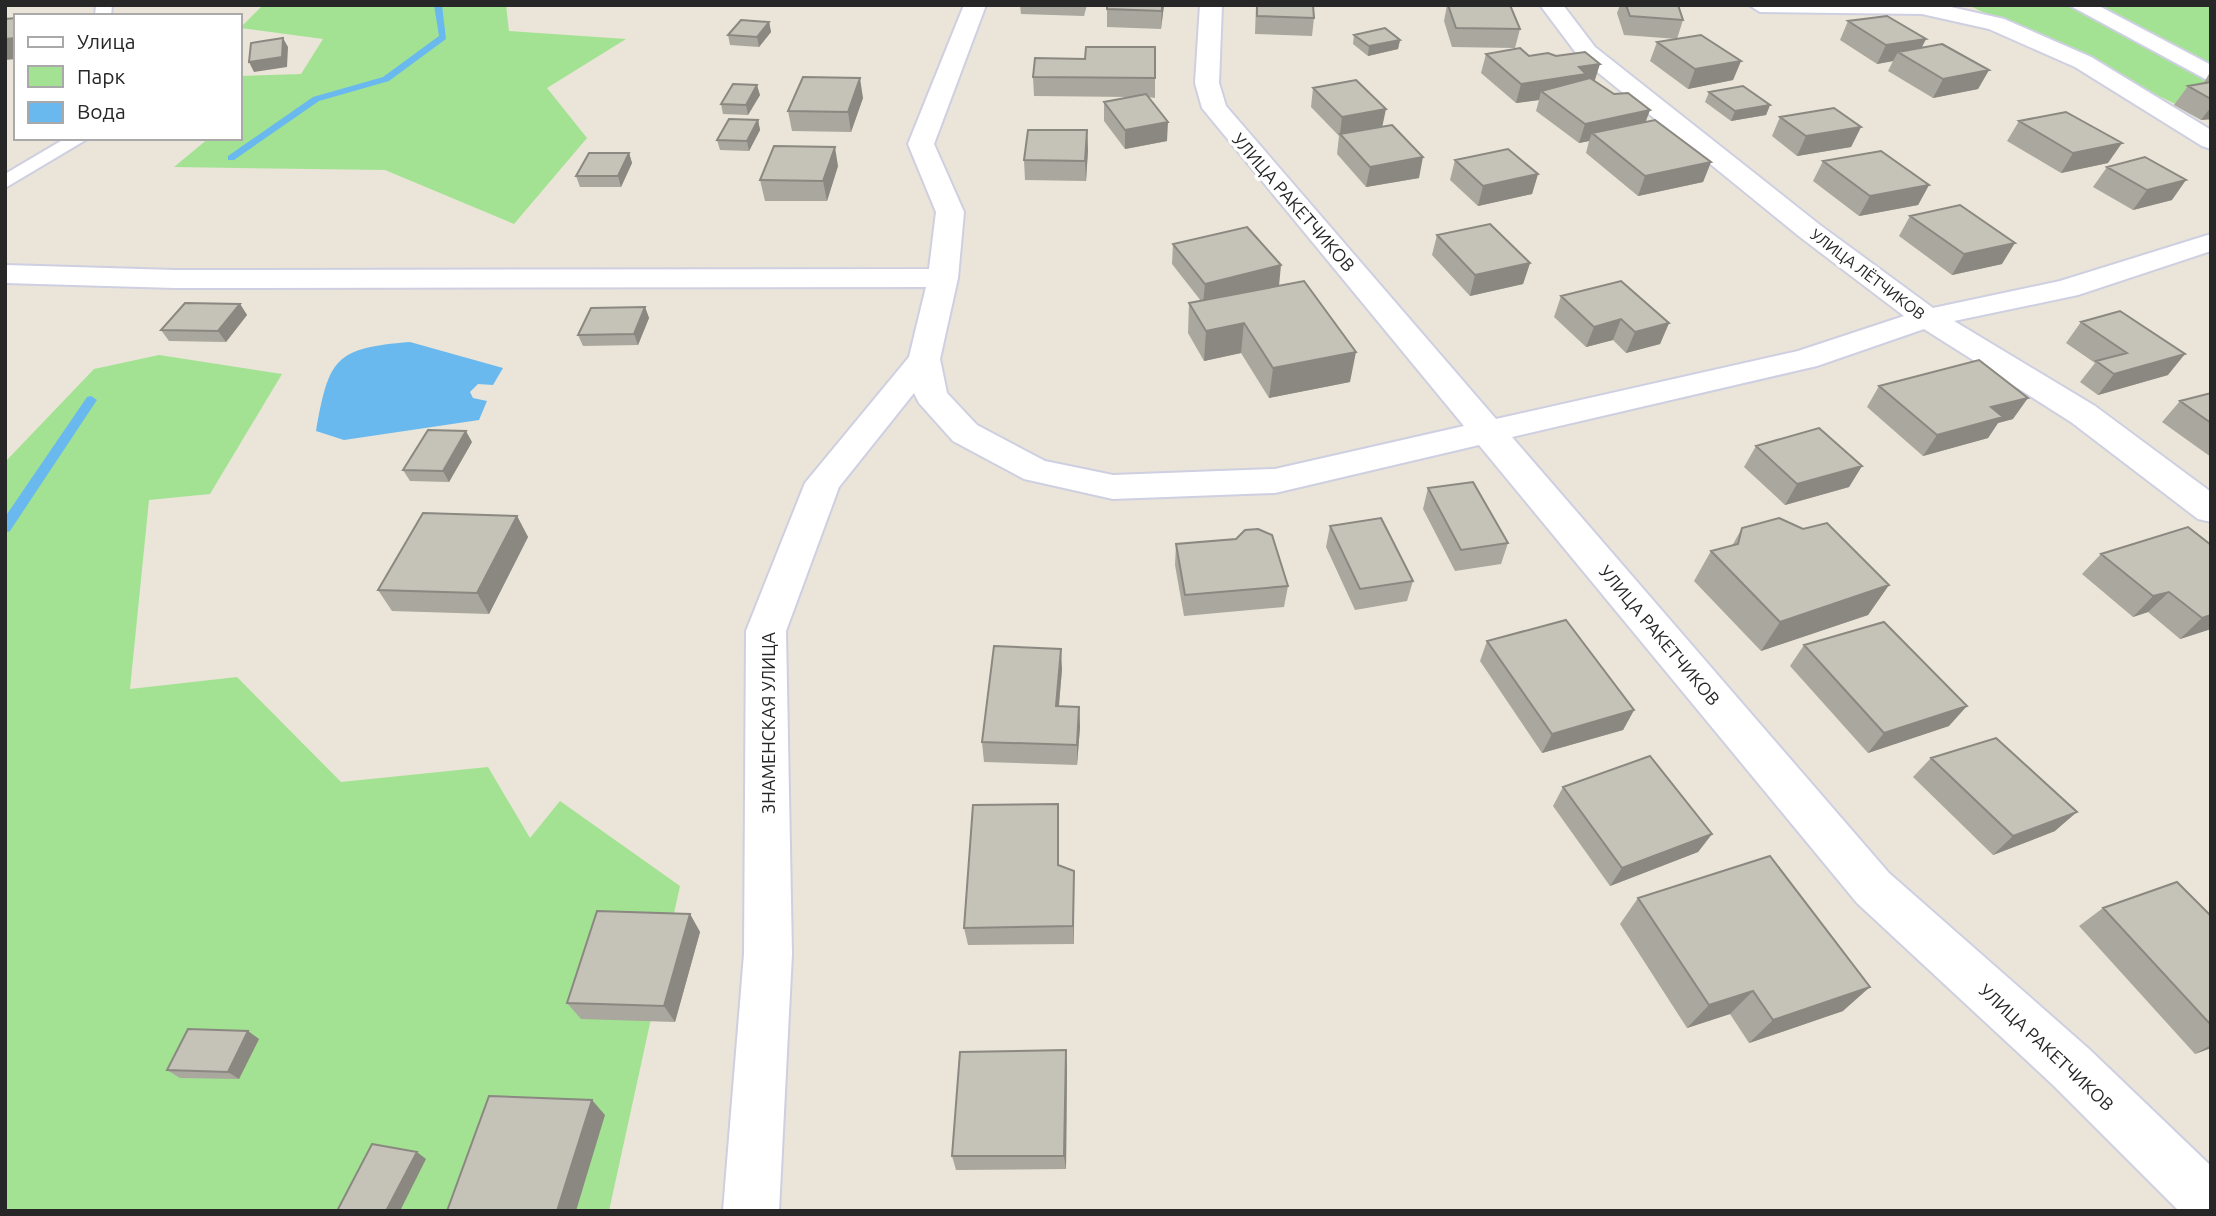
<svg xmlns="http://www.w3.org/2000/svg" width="2216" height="1216" font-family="Ubuntu,sans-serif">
<rect width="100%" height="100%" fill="#eae5d8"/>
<path fill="#a3e293" d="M 263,5 L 506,5 L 509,31 L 626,39 L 547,88 L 587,138 L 514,224 L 385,170 L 174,167 L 209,138 L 240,138 L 240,76 L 301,74 L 323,39 L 240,28 Z
M 1968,5 L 2211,5 L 2211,121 Z
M 159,355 L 282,374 L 210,494 L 149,500 L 130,689 L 237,677 L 341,782 L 488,767 L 530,838 L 560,801 L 680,886 L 609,1211 L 5,1211 L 5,462 L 94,369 Z"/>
<path fill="#69b9ef" d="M 410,342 L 503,368 L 493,385 L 478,384 L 470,392 L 473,398 L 487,401 L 479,420 L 344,440 L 316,431 C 329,359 334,348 410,342 Z"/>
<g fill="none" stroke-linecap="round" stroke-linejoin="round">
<path fill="#69b9ef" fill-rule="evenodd" d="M 434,5 L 442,5 L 446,39 L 389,81 L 319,101 L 234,160 L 228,160 L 228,156 L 313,97 L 383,77 L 439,36 Z
M 91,396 L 97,400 L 10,531 L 5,533 L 5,517 L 87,397 Z"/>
<g stroke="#cecfe1" stroke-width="4">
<path id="service" d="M 96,5 L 112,5 L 111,16 L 95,16 Z
M 66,138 L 89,138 L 5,188 L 5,174 Z"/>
</g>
<g stroke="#cecfe1" stroke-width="4">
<path id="minor" d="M 964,5 L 986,5 L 934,144 L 964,212 L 958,278 L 940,359 L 947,393 L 977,425 L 1045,461 L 1113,475 L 1275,469 L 1464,426 L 1202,108 L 1195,83 L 1200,5 L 1222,5 L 1219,83 L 1226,106 L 1496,419 L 1798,351 L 1904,316 L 1800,237 L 1579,57 L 1540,5 L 1563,5 L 1595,47 L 1820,225 L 1933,308 L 2060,281 L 2211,234 L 2211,251 L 2078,295 L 1954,321 L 2095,406 L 2211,492 L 2211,522 L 2198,519 L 2071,422 L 1924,329 L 1817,366 L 1512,437 L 1889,873 L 2089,1049 L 2211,1166 L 2211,1211 L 2179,1211 L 2053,1085 L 1857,903 L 1479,445 L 1275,493 L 1113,499 L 1024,479 L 953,441 L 919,403 L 914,393 L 839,487 L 786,631 L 792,954 L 779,1211 L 723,1211 L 744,954 L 746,631 L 805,483 L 909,357 L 926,287 L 175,288 L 5,283 L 5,265 L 175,270 L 929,269 L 936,212 L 908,144 Z
M 1749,5 L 1942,5 L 2004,19 L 2091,57 L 2211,130 L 2211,149 L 2202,146 L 2075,67 L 1989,29 L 1922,14 L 1760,12 Z
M 2069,5 L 2097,5 L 2211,65 L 2211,82 Z"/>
</g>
<use href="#service" fill="#fff" fill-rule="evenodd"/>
<use href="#minor" fill="#fff" fill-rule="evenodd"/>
</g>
<path fill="#a9a79e" d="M 1020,5 L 1087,5 L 1084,16 L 1021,14 Z
M 1107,5 L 1164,5 L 1161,29 L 1107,27 Z
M 1256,5 L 1313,5 L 1314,18 L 1312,36 L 1255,34 Z
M 1447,5 L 1510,5 L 1520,29 L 1515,48 L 1452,47 L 1444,21 Z
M 1620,5 L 1678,5 L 1683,20 L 1677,39 L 1624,35 L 1617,13 Z
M 1848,21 L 1926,39 L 1922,47 L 1989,70 L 1978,89 L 1933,98 L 1888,71 L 1893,61 L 1877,64 L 1840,40 Z
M 769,22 L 771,32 L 759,47 L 730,45 L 728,35 Z
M 1354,35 L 1400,40 L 1398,49 L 1368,56 L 1353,44 Z
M 1657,42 L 1741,61 L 1733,80 L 1688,89 L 1650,61 Z
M 1486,54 L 1595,81 L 1614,94 L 1650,110 L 1645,122 L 1711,162 L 1703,182 L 1638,196 L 1586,153 L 1589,141 L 1579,143 L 1536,111 L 1539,100 L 1516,103 L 1481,73 Z
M 2209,74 L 2211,74 L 2211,119 L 2201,120 L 2174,105 L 2188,86 L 2203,84 Z
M 1033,77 L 1155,78 L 1155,98 L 1148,97 L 1167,141 L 1125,149 L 1104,121 L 1104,102 L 1130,97 L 1034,96 Z
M 1313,88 L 1383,127 L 1419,178 L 1366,187 L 1337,154 L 1339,136 L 1311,107 Z
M 1709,92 L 1770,105 L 1766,115 L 1731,121 L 1705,102 Z
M 760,95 L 748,115 L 723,114 L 721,104 Z
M 863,98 L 851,132 L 792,131 L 788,111 Z
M 1780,117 L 1861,127 L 1851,147 L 1797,156 L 1772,136 Z
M 758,120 L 760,130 L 749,151 L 720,150 L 717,140 Z
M 2019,121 L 2108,163 L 2061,173 L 2007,141 Z
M 1087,130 L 1088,150 L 1086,181 L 1025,180 L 1024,160 Z
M 629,153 L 632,163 L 621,187 L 580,187 L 576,176 Z
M 1455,160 L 1538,174 L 1532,194 L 1478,206 L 1450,180 Z
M 1823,161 L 1929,185 L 1918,205 L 1859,216 L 1813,181 Z
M 838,166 L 827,201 L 765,201 L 760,180 Z
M 2107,167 L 2172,200 L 2133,210 L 2093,187 Z
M 1910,216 L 2002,264 L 1952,275 L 1899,236 Z
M 1437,235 L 1530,263 L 1523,284 L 1470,296 L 1432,255 Z
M 1173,244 L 1279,286 L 1350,382 L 1269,398 L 1241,353 L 1204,361 L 1188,333 L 1189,303 L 1201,301 L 1172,264 Z
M 1561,296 L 1669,323 L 1660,344 L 1626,353 L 1613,340 L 1586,347 L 1554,317 Z
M 240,304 L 247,315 L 226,342 L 169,341 L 161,330 Z
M 645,307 L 649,318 L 638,345 L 583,346 L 578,335 Z
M 2081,322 L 2168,375 L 2098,395 L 2080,382 L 2095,363 L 2066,343 Z
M 1879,386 L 2013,419 L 1998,423 L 1988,438 L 1923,456 L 1867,407 Z
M 2211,393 L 2211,457 L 2162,422 L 2180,401 Z
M 472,442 L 449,482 L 410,481 L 403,470 Z
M 1756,446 L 1862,466 L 1849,487 L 1785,505 L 1744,467 Z
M 1428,488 L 1508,543 L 1501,564 L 1455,571 L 1423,509 Z
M 517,516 L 528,537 L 489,614 L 392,611 L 378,590 Z
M 1330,526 L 1413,581 L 1407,601 L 1355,610 L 1326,547 Z
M 1742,528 L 1889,585 L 1868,615 L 1761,651 L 1694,581 L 1711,551 L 1732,546 Z
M 1236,539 L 1288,586 L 1284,607 L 1184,616 L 1175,565 L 1176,544 Z
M 2211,545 L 2211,629 L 2180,639 L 2148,612 L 2133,617 L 2082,574 L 2101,554 Z
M 1487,641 L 1634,710 L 1623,730 L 1542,753 L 1480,661 Z
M 1804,645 L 1949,726 L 1868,753 L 1790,666 Z
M 1062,669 L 1059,706 L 1079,707 L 1080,727 L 1077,765 L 984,762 L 982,742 Z
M 1931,758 L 2055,831 L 1993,855 L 1913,777 Z
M 1563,787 L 1712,834 L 1698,852 L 1610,886 L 1553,806 Z
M 1058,804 L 1059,823 L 1059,865 L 1074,871 L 1074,944 L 968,945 L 964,928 Z
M 1638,898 L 1843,1011 L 1749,1043 L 1730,1014 L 1687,1028 L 1620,924 Z
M 2103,908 L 2211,916 L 2211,1048 L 2195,1054 L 2079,926 Z
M 690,914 L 700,932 L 675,1022 L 581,1019 L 567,1003 Z
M 259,1039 L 239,1079 L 180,1078 L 167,1070 Z
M 1066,1050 L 1067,1066 L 1066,1169 L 956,1170 L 952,1156 Z"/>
<path fill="#8a8881" d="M 1162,5 L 1164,5 L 1161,29 Z
M 769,22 L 771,32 L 759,47 L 757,37 Z
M 16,38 L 16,59 L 5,60 L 5,39 Z
M 283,38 L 288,47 L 287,67 L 254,72 L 249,62 Z
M 1926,39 L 1916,58 L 1898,52 L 1893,61 L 1877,64 L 1886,45 Z
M 1400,40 L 1398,49 L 1368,56 L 1369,46 Z
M 1741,61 L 1733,80 L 1688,89 L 1695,69 Z
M 1600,64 L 1594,83 L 1541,91 L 1539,100 L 1516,103 L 1521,84 L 1579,67 Z
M 1989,70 L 1978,89 L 1933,98 L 1943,79 Z
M 860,78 L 863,98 L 851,132 L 848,112 Z
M 757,85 L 760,95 L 748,115 L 746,105 Z
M 1770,105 L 1766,115 L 1731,121 L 1735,111 Z
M 2211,107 L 2211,119 L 2201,120 Z
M 1386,109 L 1382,128 L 1340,134 L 1342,117 Z
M 1650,110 L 1643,129 L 1592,133 L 1589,141 L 1579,143 L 1585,124 Z
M 758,120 L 760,130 L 749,151 L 747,141 Z
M 1168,122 L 1167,141 L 1125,149 L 1125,130 Z
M 1861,127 L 1851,147 L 1797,156 L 1806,136 Z
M 1087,130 L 1088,150 L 1086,181 L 1085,161 Z
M 2122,143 L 2108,163 L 2061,173 L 2073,153 Z
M 835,147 L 838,166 L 827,201 L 823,181 Z
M 629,153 L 632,163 L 621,187 L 618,176 Z
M 1423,157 L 1419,178 L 1366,187 L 1370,167 Z
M 1711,162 L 1703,182 L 1638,196 L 1645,176 Z
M 1538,174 L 1532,194 L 1478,206 L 1483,186 Z
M 2186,180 L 2172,200 L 2133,210 L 2147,190 Z
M 1929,185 L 1918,205 L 1859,216 L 1870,196 Z
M 2015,243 L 2002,264 L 1952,275 L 1964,254 Z
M 1530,263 L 1523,284 L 1470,296 L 1475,275 Z
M 1281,265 L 1279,286 L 1203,304 L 1205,284 Z
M 240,304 L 247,315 L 226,342 L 218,331 Z
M 645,307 L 649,318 L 638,345 L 634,334 Z
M 1621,319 L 1613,340 L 1586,347 L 1594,327 Z
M 1244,323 L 1241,353 L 1204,361 L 1206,331 Z
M 1669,323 L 1660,344 L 1626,353 L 1635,332 Z
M 1356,352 L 1350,382 L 1269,398 L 1273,368 Z
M 2185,354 L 2168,375 L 2098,395 L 2114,374 Z
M 2028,398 L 2013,419 L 1998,423 L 1988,438 L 1923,456 L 1937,435 L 1991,407 Z
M 466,431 L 472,442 L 449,482 L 443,471 Z
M 1862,466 L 1849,487 L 1785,505 L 1797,484 Z
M 517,516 L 528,537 L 489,614 L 477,593 Z
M 1889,585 L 1868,615 L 1761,651 L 1780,622 Z
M 2169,592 L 2148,612 L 2133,617 L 2153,596 Z
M 2211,615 L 2211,629 L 2180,639 L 2202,618 Z
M 1061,649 L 1062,669 L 1057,726 L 1056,706 Z
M 1967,706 L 1949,726 L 1868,753 L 1884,733 Z
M 1079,707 L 1080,727 L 1077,765 L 1077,745 Z
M 1634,710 L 1623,730 L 1542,753 L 1552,734 Z
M 1058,804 L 1059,823 L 1059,883 L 1058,865 Z
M 2077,812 L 2055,831 L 1993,855 L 2013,836 Z
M 1712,834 L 1698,852 L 1610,886 L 1622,868 Z
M 1074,871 L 1074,944 L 1073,926 Z
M 690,914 L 700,932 L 675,1022 L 664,1006 Z
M 1870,987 L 1843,1011 L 1749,1043 L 1773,1020 Z
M 1753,991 L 1730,1014 L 1687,1028 L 1709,1005 Z
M 248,1031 L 259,1039 L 239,1079 L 228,1072 Z
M 2211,1045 L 2211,1048 L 2195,1054 Z
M 1066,1050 L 1067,1066 L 1066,1169 L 1064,1156 Z
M 592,1100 L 605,1115 L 576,1211 L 557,1211 Z
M 417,1152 L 426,1159 L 400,1211 L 386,1211 Z"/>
<path fill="#c5c2b8" stroke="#8a8881" stroke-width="2" d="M 1107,5 L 1162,5 L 1162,11 L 1107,9 Z
M 1257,5 L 1313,5 L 1314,18 L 1257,16 Z
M 1448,5 L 1510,5 L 1520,29 L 1456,28 Z
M 1626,5 L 1678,5 L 1683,20 L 1630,16 Z
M 1887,16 L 1926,39 L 1886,45 L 1848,21 Z
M 16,18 L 16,38 L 5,39 L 5,19 Z
M 741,20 L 769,22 L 757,37 L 728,35 Z
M 1385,28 L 1400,40 L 1369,46 L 1354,35 Z
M 1701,35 L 1741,61 L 1695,69 L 1657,42 Z
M 283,38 L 282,57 L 249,62 L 251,43 Z
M 1942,44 L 1989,70 L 1943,79 L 1898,52 Z
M 1086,47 L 1155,47 L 1155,78 L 1033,77 L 1035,58 L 1085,59 Z
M 1520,48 L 1529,56 L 1548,53 L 1556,56 L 1585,52 L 1600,64 L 1579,67 L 1586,74 L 1521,84 L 1486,54 Z
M 803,77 L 860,78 L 848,112 L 788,111 Z
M 1590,78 L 1614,94 L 1628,93 L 1650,110 L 1585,124 L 1541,91 Z
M 1356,80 L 1386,109 L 1342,117 L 1313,88 Z
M 2211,82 L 2211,99 L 2188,86 Z
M 733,84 L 757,85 L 746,105 L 721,104 Z
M 1743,86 L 1770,105 L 1735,111 L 1709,92 Z
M 1146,94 L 1168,122 L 1125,130 L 1104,102 Z
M 1834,108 L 1861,127 L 1806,136 L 1780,117 Z
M 2066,112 L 2122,143 L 2073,153 L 2019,121 Z
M 729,119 L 758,120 L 747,141 L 717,140 Z
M 1655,120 L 1711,162 L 1645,176 L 1592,133 Z
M 1392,125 L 1423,157 L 1370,167 L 1340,134 Z
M 1028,130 L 1087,130 L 1085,161 L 1024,160 Z
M 774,146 L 835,147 L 823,181 L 760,180 Z
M 1508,149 L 1538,174 L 1483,186 L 1455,160 Z
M 1881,151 L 1929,185 L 1870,196 L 1823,161 Z
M 589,153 L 629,153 L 618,176 L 576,176 Z
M 2145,157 L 2186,180 L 2147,190 L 2107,167 Z
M 1960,205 L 2015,243 L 1964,254 L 1910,216 Z
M 1490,224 L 1530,263 L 1475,275 L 1437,235 Z
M 1247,227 L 1281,265 L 1205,284 L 1173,244 Z
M 1304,281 L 1356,352 L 1273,368 L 1244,323 L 1206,331 L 1189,303 Z
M 1621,281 L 1669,323 L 1635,332 L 1621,319 L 1594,327 L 1561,296 Z
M 185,303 L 240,304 L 218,331 L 161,330 Z
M 645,307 L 634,334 L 578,335 L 591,308 Z
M 2120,311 L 2185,354 L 2114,374 L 2096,361 L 2127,353 L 2081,322 Z
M 1979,360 L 2028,398 L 1991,407 L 2003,417 L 1937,435 L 1879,386 Z
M 2211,393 L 2211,423 L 2180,401 Z
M 1819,428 L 1862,466 L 1797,484 L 1756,446 Z
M 428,430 L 466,431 L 443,471 L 403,470 Z
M 1473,482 L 1508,543 L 1461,550 L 1428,488 Z
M 423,513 L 517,516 L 477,593 L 378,590 Z
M 1381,518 L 1413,581 L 1360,589 L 1330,526 Z
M 1779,518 L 1803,529 L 1827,523 L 1889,585 L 1780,622 L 1711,551 L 1738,544 L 1742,528 Z
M 2188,527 L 2211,545 L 2211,615 L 2202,618 L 2169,592 L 2153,596 L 2101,554 Z
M 1258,529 L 1272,535 L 1288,586 L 1185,595 L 1176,544 L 1236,539 L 1245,530 Z
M 1566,620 L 1634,710 L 1552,734 L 1487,641 Z
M 1884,622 L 1967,706 L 1884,733 L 1804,645 Z
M 994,646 L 1061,649 L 1056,706 L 1079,707 L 1077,745 L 982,742 Z
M 1996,738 L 2077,812 L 2013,836 L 1931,758 Z
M 1650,756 L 1712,834 L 1622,868 L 1563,787 Z
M 1058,804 L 1058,865 L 1074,871 L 1073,926 L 964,928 L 973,805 Z
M 1770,856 L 1870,987 L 1773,1020 L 1753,991 L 1709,1005 L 1638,898 Z
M 2177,882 L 2211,916 L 2211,1025 L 2103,908 Z
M 597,911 L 690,914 L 664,1006 L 567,1003 Z
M 188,1029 L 248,1031 L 228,1072 L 167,1070 Z
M 1066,1050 L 1064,1156 L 952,1156 L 960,1052 Z
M 489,1096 L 592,1100 L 557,1211 L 447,1211 Z
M 372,1144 L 417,1152 L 386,1211 L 337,1211 Z"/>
<g text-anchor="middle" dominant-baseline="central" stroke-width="7" stroke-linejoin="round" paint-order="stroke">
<g font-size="16" fill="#272727" stroke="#fff">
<text transform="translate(1868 274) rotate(37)">УЛИЦА ЛЁТЧИКОВ</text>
</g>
<g font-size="18" fill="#272727" stroke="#fff">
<text transform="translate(1294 202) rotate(49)">УЛИЦА РАКЕТЧИКОВ</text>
<text transform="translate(1660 635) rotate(50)">УЛИЦА РАКЕТЧИКОВ</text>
<text transform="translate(768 723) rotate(-90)">ЗНАМЕНСКАЯ УЛИЦА</text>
<text transform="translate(2047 1047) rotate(43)">УЛИЦА РАКЕТЧИКОВ</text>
</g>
</g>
<rect width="2216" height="1216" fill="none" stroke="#272727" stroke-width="14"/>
<rect x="14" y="14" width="228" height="126" fill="#ffffff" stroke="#a9a9a9" stroke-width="2"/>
<rect x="28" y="37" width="35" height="10" fill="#ffffff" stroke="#a9a9a9" stroke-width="2"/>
<text x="77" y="49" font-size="21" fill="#272727">Улица</text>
<rect x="28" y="66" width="35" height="21" fill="#a3e293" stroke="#a9a9a9" stroke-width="2"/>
<text x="77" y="84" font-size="21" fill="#272727">Парк</text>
<rect x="28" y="102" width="35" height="21" fill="#69b9ef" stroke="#a9a9a9" stroke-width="2"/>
<text x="77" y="119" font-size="21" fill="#272727">Вода</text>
</svg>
